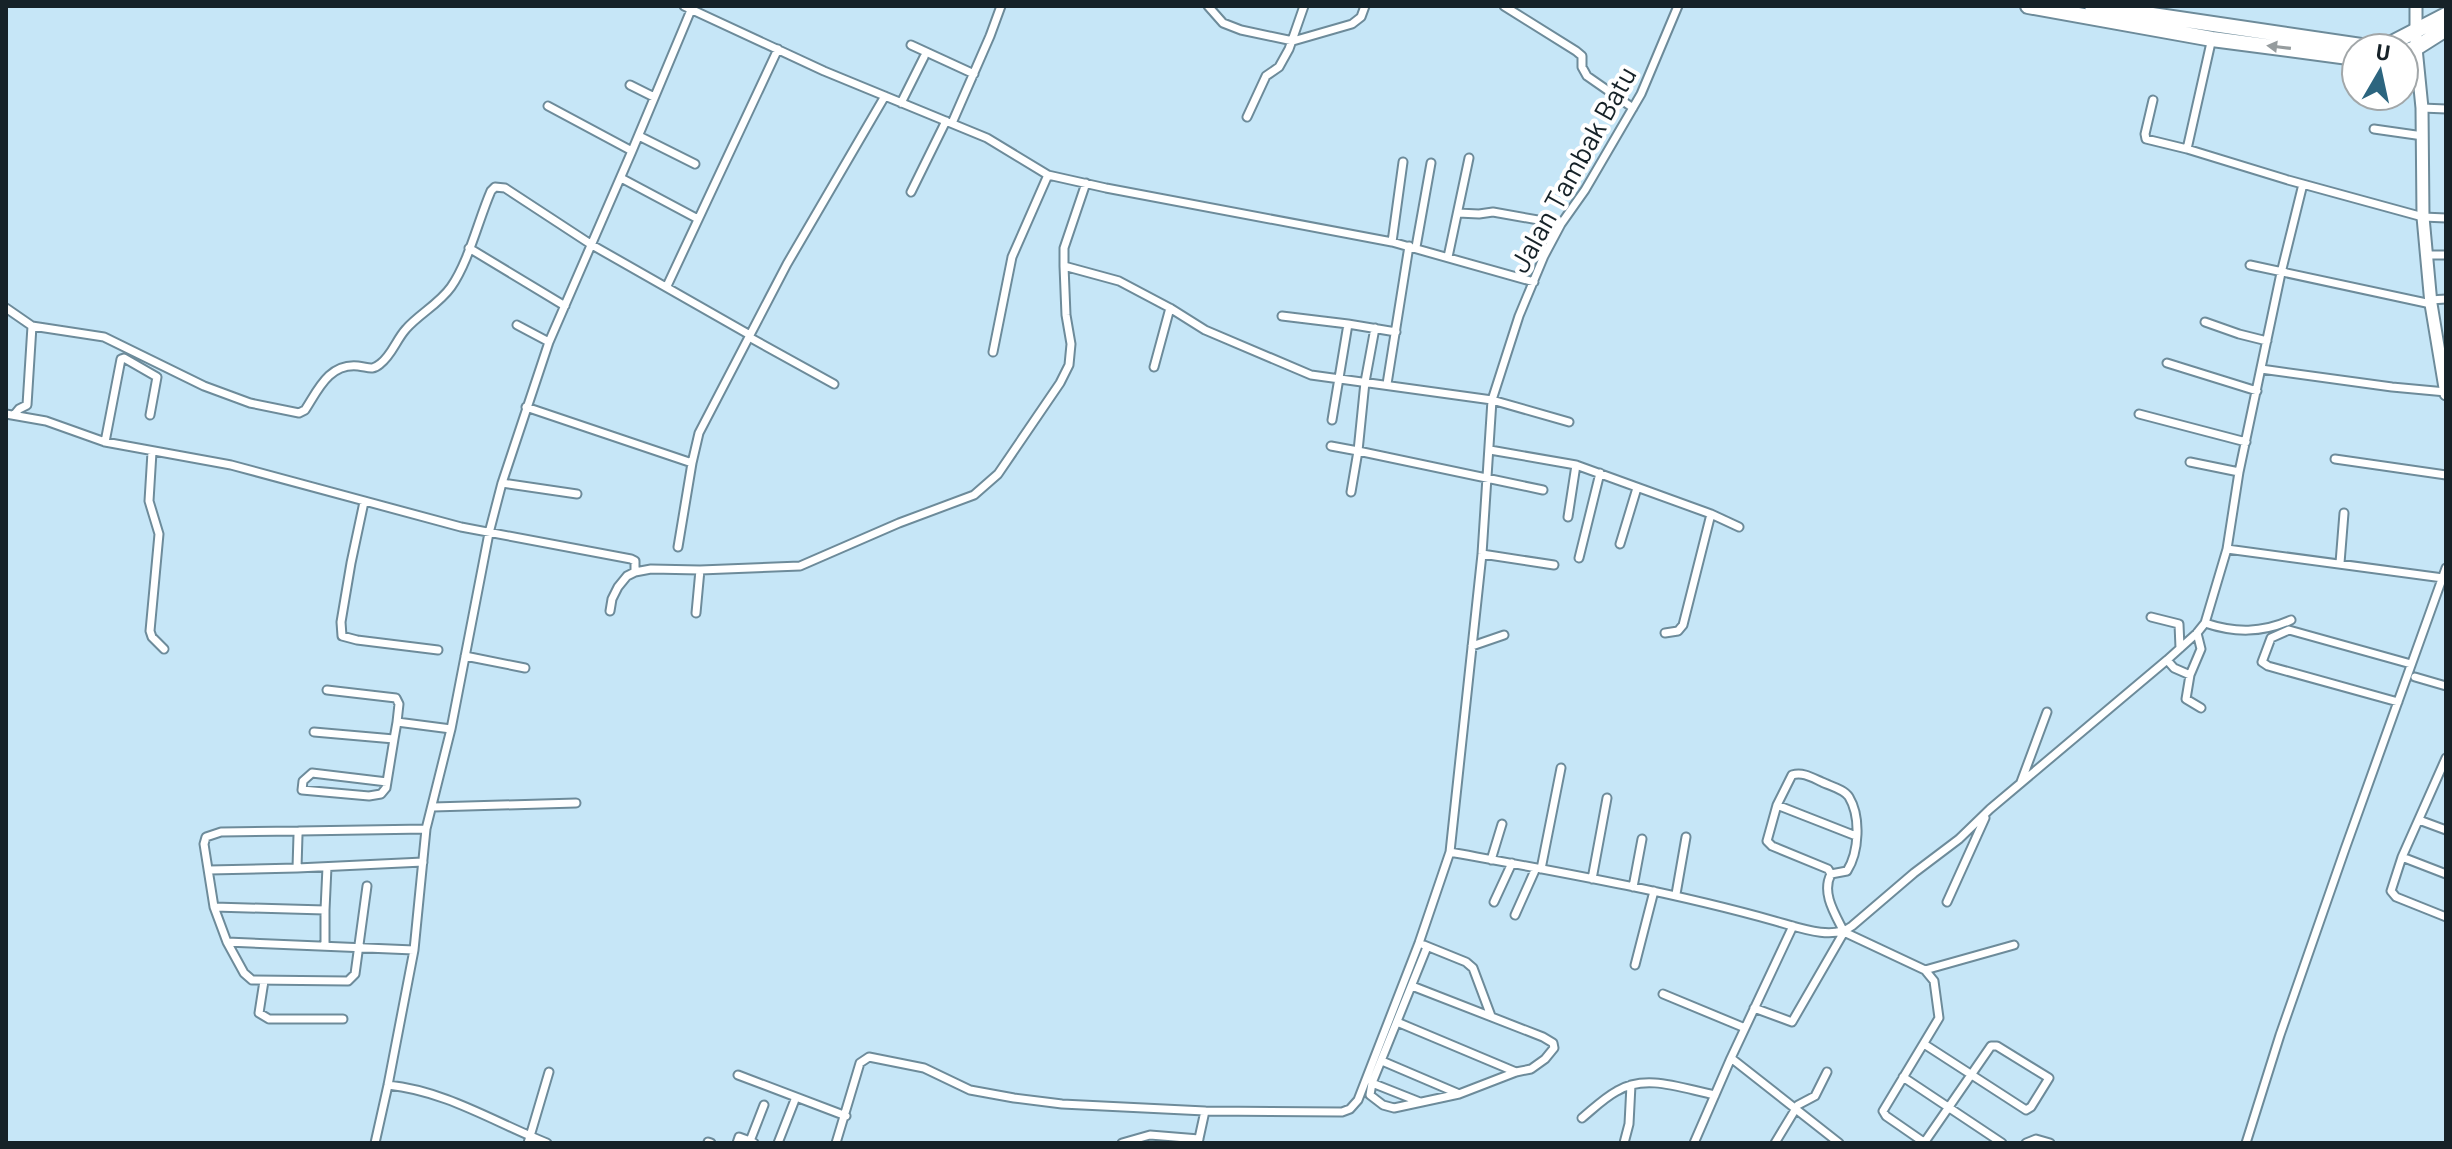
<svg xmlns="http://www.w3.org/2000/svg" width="2452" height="1149" font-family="Barlow,sans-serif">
<rect width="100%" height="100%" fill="#c6e6f7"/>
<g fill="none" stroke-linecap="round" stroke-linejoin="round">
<g stroke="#6d8b9a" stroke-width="11">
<path id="street" d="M 684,6 L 824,71 L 987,138 L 1048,175 L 1106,188 L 1392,242 L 1534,282
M 1208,6 L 1223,23 L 1241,30 L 1293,41 L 1352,24 L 1361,17 L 1365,6
M 1504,6 L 1576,51 L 1582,56 L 1582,67 L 1587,76 L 1633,108
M 2212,38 L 2187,149 L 2288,180 L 2423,217 L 2446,218
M 911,45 L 974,74
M 630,85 L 654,97
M 2153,100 L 2145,134 L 2146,139 L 2187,149
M 901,103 L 924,57
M 548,106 L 632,151
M 2422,108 L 2446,109
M 1247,117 L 1266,76 L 1279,67 L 1289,49 L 1304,6
M 952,123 L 990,36 L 1001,6
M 2374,129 L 2423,136
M 639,136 L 695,164
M 621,178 L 698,219
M 1086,183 L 1064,248 L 1064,266 L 1119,281 L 1170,308 L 1205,330 L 1311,375 L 1492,400 L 1569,422
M 911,192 L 946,121
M 1458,213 L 1479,214 L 1493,212 L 1561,224
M 1392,242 L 1403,162
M 1416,247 L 1431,163
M 469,248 L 565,306
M 2426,255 L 2446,255
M 1448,257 L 1469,158
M 2250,265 L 2431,304
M 667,286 L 778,49
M 2430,300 L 2446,299
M 6,308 L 32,326 L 104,337 L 204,386 L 250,403 L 299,413 L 305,410 C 318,390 329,363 358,366 C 368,367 372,371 380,364 C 392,355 396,340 406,329 C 419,314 439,304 451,287 C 469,261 478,221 491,191 L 495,187 L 505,188 L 592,245 L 750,335 L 699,433 L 692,463 L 678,547
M 1282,316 L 1348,324 L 1332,420
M 2205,322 L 2239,334 L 2267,341
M 1348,324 L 1396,332
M 517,325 L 549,342
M 1375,328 L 1365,382 L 1358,451 L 1543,490
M 750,335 L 787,264 L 885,96
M 749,337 L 834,384
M 993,352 L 1012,257 L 1048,175
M 2167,363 L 2257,391
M 1154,367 L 1170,308
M 2261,369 L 2392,387 L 2446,392
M 1387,384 L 1409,246
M 526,407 L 692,463
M 6,414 L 46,421 L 105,442 L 231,465 L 461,527 L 631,559 L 635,561 L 635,572
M 2139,414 L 2246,442
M 14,415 L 19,409 L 27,405 L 32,326
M 105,442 L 121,359 L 124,358 L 157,377 L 150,415
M 1331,446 L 1358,451 L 1351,492
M 1490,450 L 1576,465 L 1711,514 L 1683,625 L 1678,631 L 1665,633
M 152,452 L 149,501 L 159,534 L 150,631 L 152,637 L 164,649
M 2335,459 L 2446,475
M 2190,462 L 2239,472
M 502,483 L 577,494
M 364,502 L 351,563 L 341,622 L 342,636 L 357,640 L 438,650
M 1711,514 L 1739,527
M 1568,517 L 1576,465
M 1620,544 L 1637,488
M 2227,549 L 2443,578
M 1482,554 L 1554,565
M 1579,558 L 1600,473
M 2340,563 L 2344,513
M 610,611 L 612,599 L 618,587 L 627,576 L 635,572 L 651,569 L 700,570 L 800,566 L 899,523 L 974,495 L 998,474 L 1060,383 L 1069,365 L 1071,344 L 1066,315 L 1064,266
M 696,613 L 700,570
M 2151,617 L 2179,624 L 2180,648
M 2205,623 C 2235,633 2262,633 2291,620
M 1472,646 L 1504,635
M 465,656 L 525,668
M 2167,660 L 2174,668 L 2190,675 L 2201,649 L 2197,633
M 2190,675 L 2186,699 L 2201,708
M 2415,677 L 2446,686
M 327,690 L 396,698 L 399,704 L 397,722
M 2398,702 L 2268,666 L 2262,662 L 2271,638 L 2289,630 L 2411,664
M 314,732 L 394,739 L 397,722 L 451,729
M 2446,758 L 2402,857 L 2391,891 L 2396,897 L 2446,917
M 387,782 L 312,773 L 303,781 L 302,790 L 369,796 L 381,794 L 386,788 L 394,739
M 2021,782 L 2047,712
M 1777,805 L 1856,836
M 433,807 L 576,803
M 2419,820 L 2446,830
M 1450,852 C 1559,872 1668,891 1775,921 C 1797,927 1833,941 1852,926 L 1914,873 L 1959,839 L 1990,809 L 2167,660 L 2197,633 L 2205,623 L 2227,549 L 2239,472 L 2281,273 L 2303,184
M 2402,857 L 2446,874
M 1491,860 L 1502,824
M 423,862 L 297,868 L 298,835 L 299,831 L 426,829
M 327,867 L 325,910 L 214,907 L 227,942 L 414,950
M 1541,869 L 1561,768
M 209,870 L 297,868
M 1831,874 L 1847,871 C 1859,852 1861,817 1849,797 C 1844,789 1830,786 1822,782 C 1811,777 1803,772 1792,775 L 1777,805 L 1767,841 L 1772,846 L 1828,869 L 1831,874 C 1821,893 1835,914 1844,932 L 1925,970 L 1934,981 L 1939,1018 L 1883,1111 L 1886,1116 L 1925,1143
M 1592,879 L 1607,798
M 1633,887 L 1642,839
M 1676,894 L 1686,837
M 1494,902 L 1512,863
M 1947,902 L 1985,818
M 214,907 L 204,844 L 206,837 L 221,832 L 299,831
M 325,910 L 325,945
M 1515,915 L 1536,868
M 1793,926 L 1731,1058 L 1839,1143
M 227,942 L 244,973 L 252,980 L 348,981 L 355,974 L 367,886
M 1424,945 L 1466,962 L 1473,968 L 1491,1016
M 1635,965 L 1654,891
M 1925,970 L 2014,945
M 264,981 L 259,1013 L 269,1019 L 343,1019
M 1412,986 L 1543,1037 L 1553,1043 L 1554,1048 L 1545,1059 L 1531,1069 L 1516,1072 L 1459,1094 L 1394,1108 L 1383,1105 L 1370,1095 L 1372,1083 L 1427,947
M 1663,994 L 1745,1028
M 1754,1008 L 1792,1022 L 1844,932
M 1397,1022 L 1516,1072
M 1382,1061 L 1457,1093
M 738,1075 L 846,1116
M 1903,1077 L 2002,1143
M 1372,1083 L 1420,1102
M 388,1085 C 446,1091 494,1122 547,1143
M 1582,1118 C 1593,1109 1604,1098 1617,1091 C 1646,1073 1684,1089 1715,1095
M 708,1142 L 711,1143
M 375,1143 L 388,1085 L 414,950 L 426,829 L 451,729 L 489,533 L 502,483 L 549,342 L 632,151 L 691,10
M 528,1143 L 549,1072
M 737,1143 L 739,1137 L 750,1141
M 754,1143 L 750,1141 L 764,1105
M 778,1143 L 796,1097
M 836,1143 L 860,1063 L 869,1057 L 924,1068 L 970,1090 L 1014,1098 L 1062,1104 L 1205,1111
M 1122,1143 L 1150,1135 L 1199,1139
M 1198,1143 L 1205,1111 L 1342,1112 L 1350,1109 L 1358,1100 L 1419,943 L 1450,852 L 1482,554 L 1492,400 L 1519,316 L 1544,256 L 1561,224 L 1585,190 L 1641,94 L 1678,6
M 1624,1143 L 1629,1124 L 1631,1085
M 1694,1143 L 1731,1058
M 1775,1143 L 1798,1105 L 1815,1096 L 1827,1072
M 1924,1143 L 1991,1046 L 1997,1046 L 2049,1078 L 2031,1107 L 2026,1110 L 1924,1044
M 2026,1143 L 2036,1139 L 2050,1143
M 2246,1143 L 2280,1035 L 2345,849 L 2446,568"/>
</g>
<g stroke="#6d8b9a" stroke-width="15">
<path id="secondary" d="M 2416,6 L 2416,48 L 2422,108 L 2423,217 L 2431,304 L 2446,394"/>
</g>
<g stroke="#6d8b9a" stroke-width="18">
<path id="highway" d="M 2028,6 L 2212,39 L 2356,58
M 2092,6 L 2368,47 L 2390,44 L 2446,15
M 2404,52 L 2416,48 L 2446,29"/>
</g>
<use href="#street" stroke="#fff" stroke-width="7"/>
<use href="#secondary" stroke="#fff" stroke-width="11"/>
<use href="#highway" stroke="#fff" stroke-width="14"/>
</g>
<defs><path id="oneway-solid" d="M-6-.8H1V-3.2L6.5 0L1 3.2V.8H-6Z" transform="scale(2)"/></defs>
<use fill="#969c9e" href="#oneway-solid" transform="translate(2279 47) rotate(-173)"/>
<g text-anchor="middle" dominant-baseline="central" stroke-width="8" stroke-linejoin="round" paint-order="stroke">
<g font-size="28" fill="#162228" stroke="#fff">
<text transform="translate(1572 169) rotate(-61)">Jalan Tambak Batu</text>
</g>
</g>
<rect width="2452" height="1149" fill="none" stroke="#162228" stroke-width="16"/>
<g transform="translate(2380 72) rotate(9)"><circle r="38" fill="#ffffff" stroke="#a2a7a9" stroke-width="2"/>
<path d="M0-6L14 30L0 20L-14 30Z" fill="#2c657f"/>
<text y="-12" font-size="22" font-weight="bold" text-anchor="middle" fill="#162228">U</text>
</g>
</svg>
